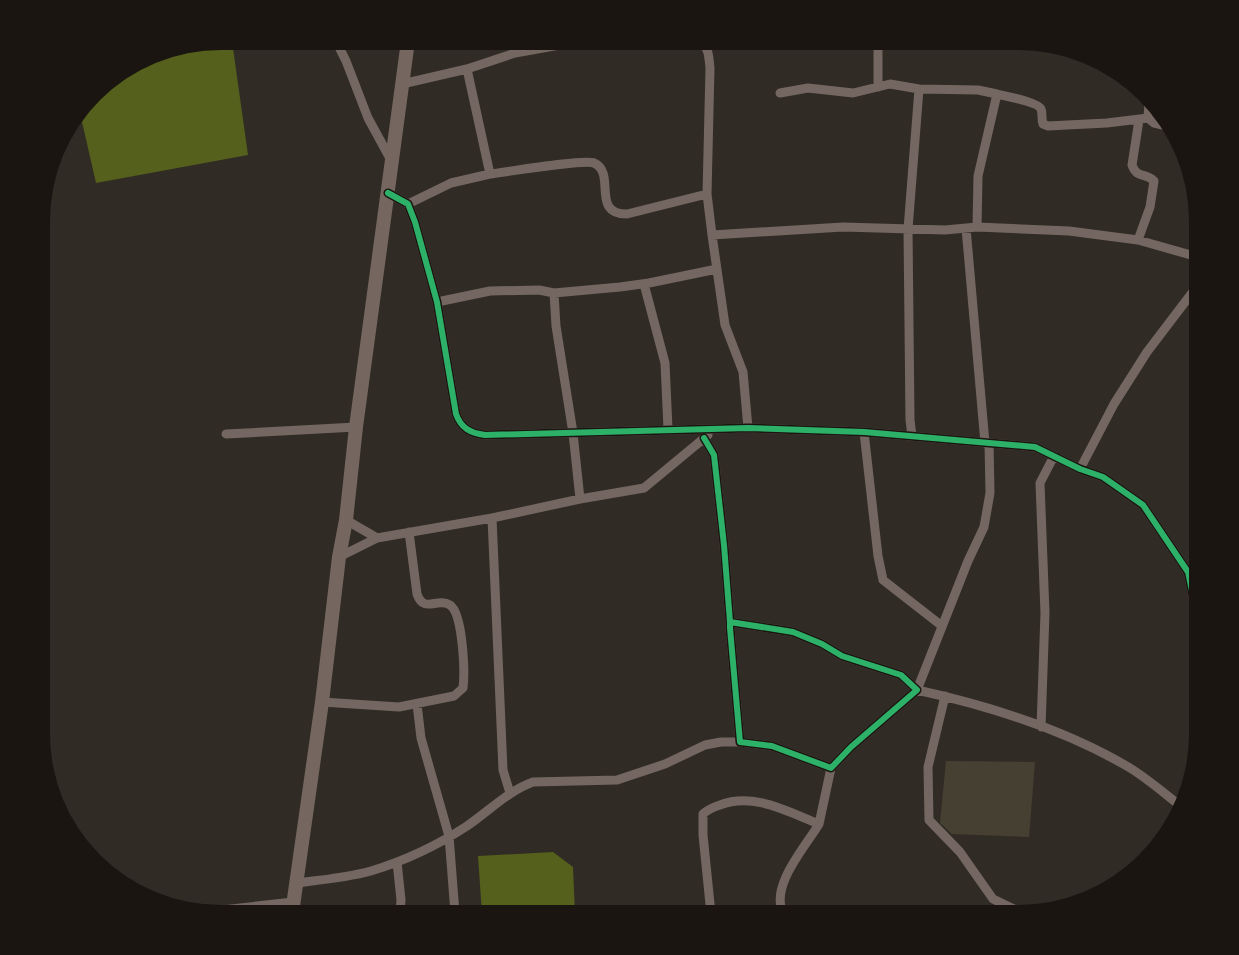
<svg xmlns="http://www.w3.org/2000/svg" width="1239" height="955" font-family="'IBM Plex Serif',serif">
<rect width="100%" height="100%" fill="#312b25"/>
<path fill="#54601b" d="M 221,41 L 232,41 L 248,155 L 96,183 L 80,113 L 103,86 L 163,51 Z
M 553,852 L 573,867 L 575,914 L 482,914 L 478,856 Z"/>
<path fill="#464033" d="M 946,761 L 1035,762 L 1029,837 L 952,834 L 940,823 Z"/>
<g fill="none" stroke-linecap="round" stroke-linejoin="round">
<path stroke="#746761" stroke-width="9" d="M 336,41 L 346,61 L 368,118 L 392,162
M 702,41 C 709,49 709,59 710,68 L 707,194 L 712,235 L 725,325 L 743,372 L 748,428
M 878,42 L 878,87
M 705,45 L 766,42
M 402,84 L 467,69 L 515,53 L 582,41
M 780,93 L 808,88 L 853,93 L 890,84 L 919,89 L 978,90 L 997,94
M 1149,102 L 1148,118 L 1154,123 L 1167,126
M 490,174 C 507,172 584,159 594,163 C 617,173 590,214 627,214 L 707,194
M 388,193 L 408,204 L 415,222 L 437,302 L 456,414 C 461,428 470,433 485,435 L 748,428 L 864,432 L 1035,447 L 1080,469 L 1103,477 L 1143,505 L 1188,572 L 1197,615
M 408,204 L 451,183 L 490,174 L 467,69
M 977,227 L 978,176 L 997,94 C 1005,96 1038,102 1041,109 C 1043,114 1041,119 1043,124 L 1048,126 L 1107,123 L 1148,118
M 966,228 L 985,443 L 989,443 L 990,493 L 984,527 L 968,561 L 917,690 C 990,706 1065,729 1130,768 C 1148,779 1165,794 1182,807
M 712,235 L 843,227 L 945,230 L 977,227 L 1069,231 L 1138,240 L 1198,257
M 1138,240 L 1150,207 L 1154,181 C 1145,172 1137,179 1132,165 L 1139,120
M 644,284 L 665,363 L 668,429
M 554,293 L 556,326 L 573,433 L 580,499
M 437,302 L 490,291 L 539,290 L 554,293 L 620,287 L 649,283 L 717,269
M 864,432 L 878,556 L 883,580 L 942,626
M 226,434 L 356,427
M 912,436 L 910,420 L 908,229 L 919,89
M 704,438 L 714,455 L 724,545 L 730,622 L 730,628 L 740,742 L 772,746 L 831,768 L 851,747 L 917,690 L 901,675 L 842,656 L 822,644 L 793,632 L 730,622
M 1080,469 L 1114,404 L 1147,352 L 1198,285
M 492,518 L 503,770 L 510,793
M 346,520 L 377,538
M 339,557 L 377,538 L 492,518 L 580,499 L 644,488 L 708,435
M 945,696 L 928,767 L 929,820 L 960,852 L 993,899 L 1022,913
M 322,702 L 399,707 L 454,696 L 463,688 C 465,672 463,614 450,605 C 437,597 424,614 417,594 L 409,532
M 417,704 L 421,738 L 449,836 L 455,913
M 1041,727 L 1045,613 L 1040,483 L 1054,456
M 1196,753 L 1197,683
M 397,862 L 401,900 L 400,913
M 295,883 C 321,880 346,878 371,871 C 404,861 438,845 467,826 C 489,811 508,791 533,782 L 617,780 L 665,764 L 705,745 L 721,742 L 740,742
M 204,912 L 293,902
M 711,914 L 703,835 L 703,814 C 708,809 714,807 720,805 C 754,792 788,812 819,824 L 831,768
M 784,914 C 768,888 806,846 819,824"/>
<path stroke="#756760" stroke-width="14" d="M 292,913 L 322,702 L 339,557 L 346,520 L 356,427 L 408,41"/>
<g stroke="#1a1510" stroke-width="9">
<path id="cycleway" d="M 388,193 L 408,204 L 415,222 L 437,302 L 456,414 C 461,428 470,433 485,435 L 748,428 L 864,432 L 1035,447 L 1080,469 L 1103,477 L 1143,505 L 1188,572 L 1197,615
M 704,438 L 714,455 L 724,545 L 730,622 L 730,628 L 740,742 L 772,746 L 831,768 L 851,747 L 917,690 L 901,675 L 842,656 L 822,644 L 793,632 L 730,622"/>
</g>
<use href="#cycleway" stroke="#2db169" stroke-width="6"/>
</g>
<path d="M0 0H1239V955H0ZM221 50H1018A171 171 0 0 1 1189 221V734A171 171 0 0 1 1018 905H221A171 171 0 0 1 50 734V221A171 171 0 0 1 221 50Z" fill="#1a1510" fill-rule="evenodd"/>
</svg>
